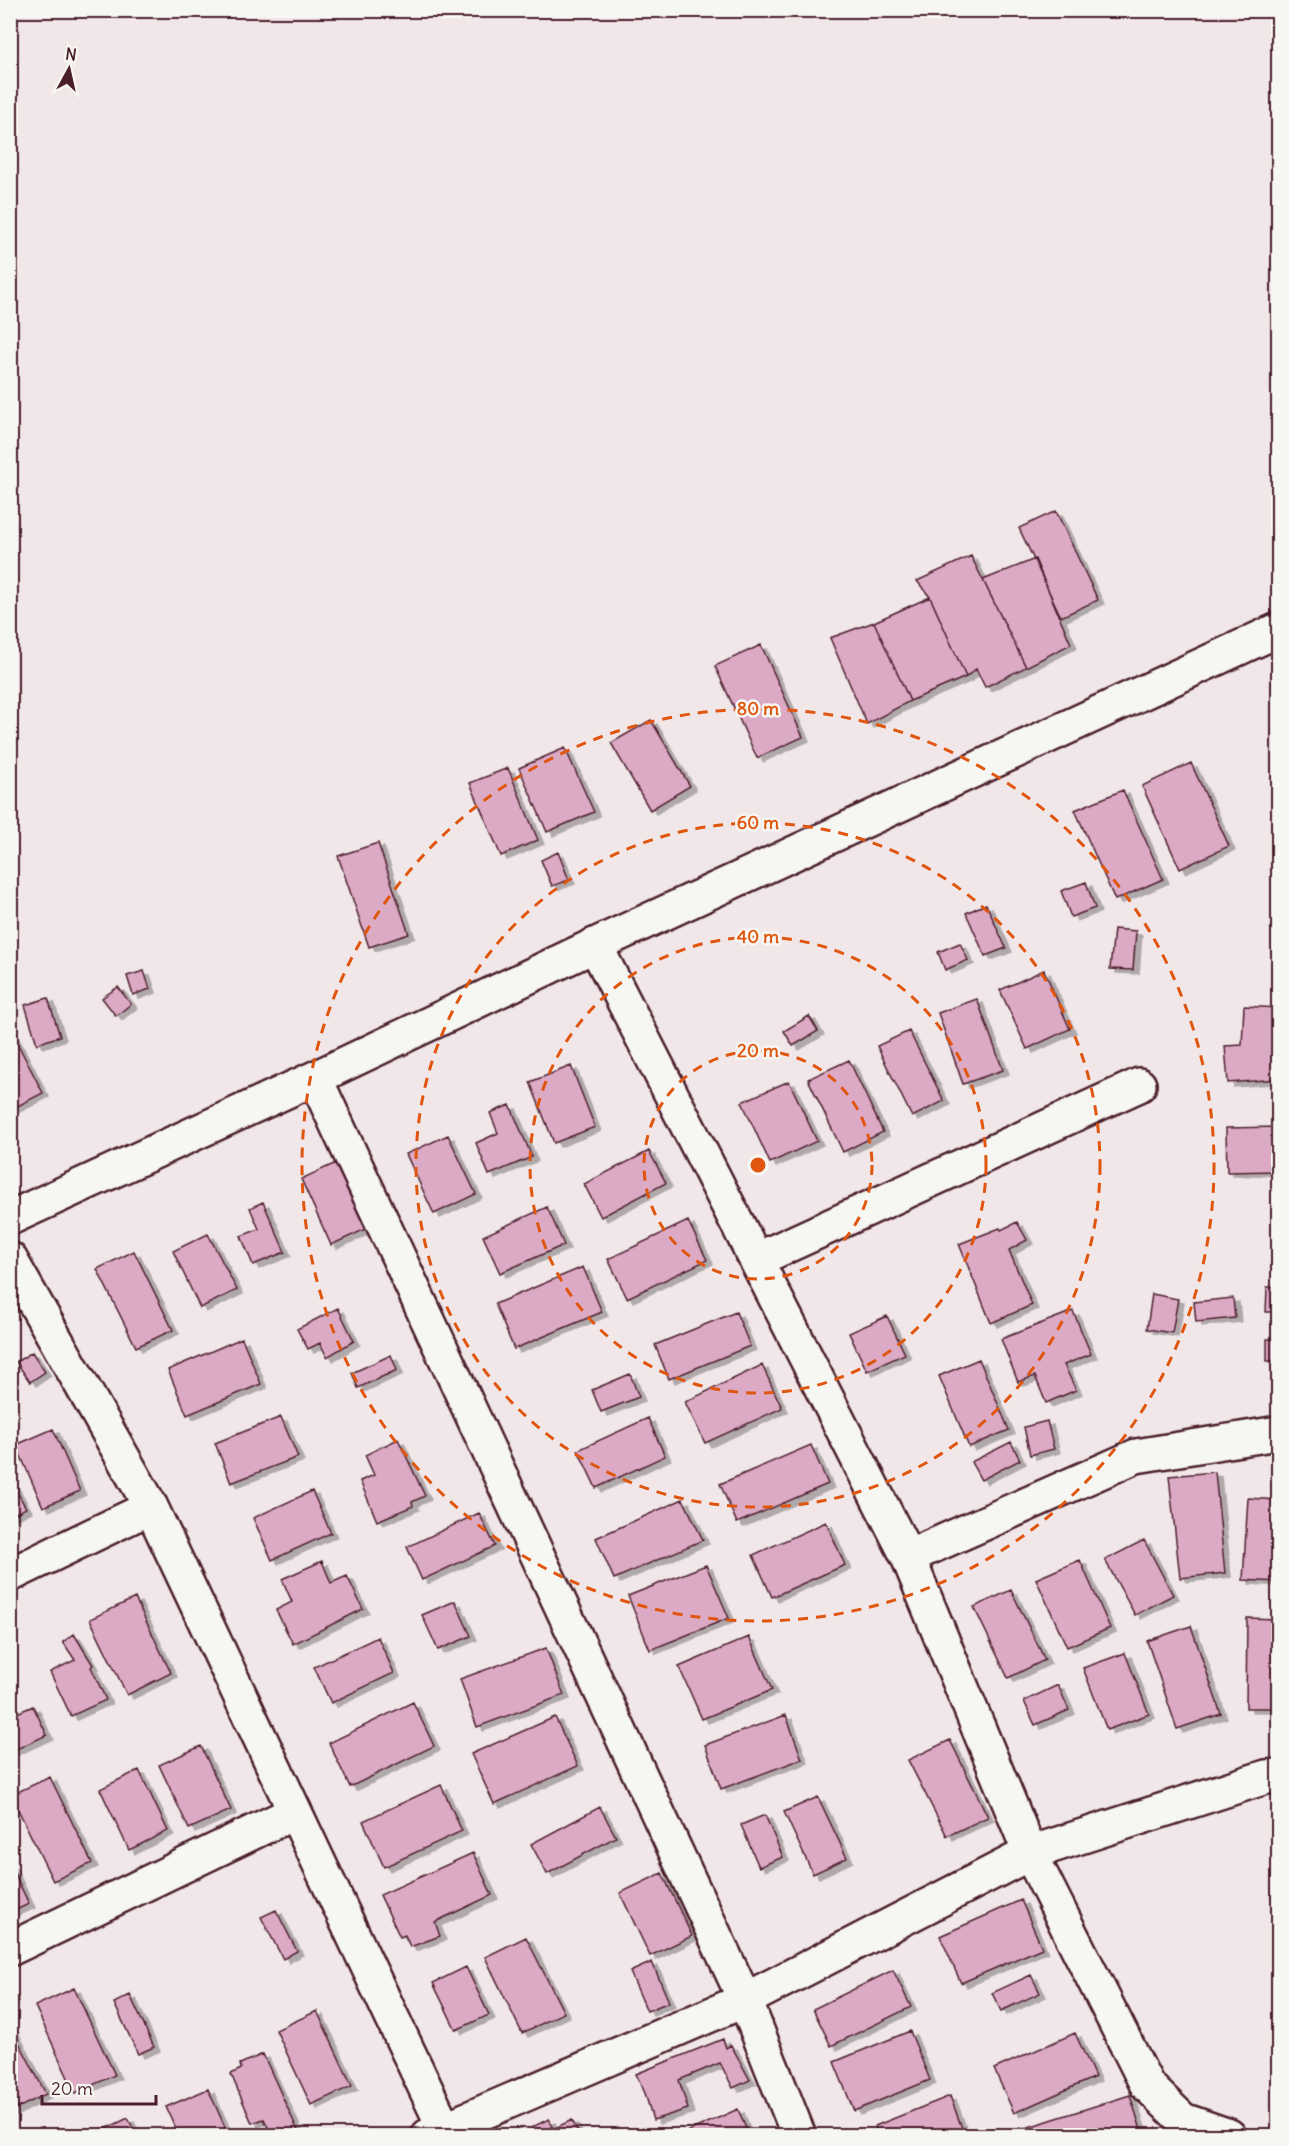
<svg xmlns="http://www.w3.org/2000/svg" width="1289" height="2146" font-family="Delius,sans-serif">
<defs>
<filter id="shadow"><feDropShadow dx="6" dy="4" stdDeviation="0" flood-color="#0004"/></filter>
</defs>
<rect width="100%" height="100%" fill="#f1e7e9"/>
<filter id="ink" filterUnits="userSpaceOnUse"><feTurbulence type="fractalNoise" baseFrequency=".0167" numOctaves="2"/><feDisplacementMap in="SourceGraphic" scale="12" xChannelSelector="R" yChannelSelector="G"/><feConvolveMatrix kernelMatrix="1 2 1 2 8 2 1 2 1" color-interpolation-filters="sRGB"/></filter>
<g filter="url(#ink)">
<path fill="#ddaac6" stroke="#4a1f2b" stroke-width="1.5" filter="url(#shadow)" d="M 1056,511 L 1098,600 L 1061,617 L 1019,528 Z
M 971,556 L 1026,667 L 985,687 L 976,669 L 966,677 L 930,597 L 917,581 Z
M 1035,559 L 1071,644 L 1026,667 L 983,580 Z
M 930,597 L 966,677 L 910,701 L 874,622 Z
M 874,622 L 910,701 L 867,724 L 830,638 Z
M 761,645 L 803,737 L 757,758 L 715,666 Z
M 651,720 L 690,786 L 650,810 L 611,743 Z
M 565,748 L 594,812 L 547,832 L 519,768 Z
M 1191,763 L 1229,846 L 1180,869 L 1142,786 Z
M 508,768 L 538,840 L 501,856 L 470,783 Z
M 1123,790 L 1163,879 L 1115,900 L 1075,810 Z
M 378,843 L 409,934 L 369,947 L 338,856 Z
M 558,852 L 569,880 L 552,886 L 541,860 Z
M 1086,882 L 1095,908 L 1071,917 L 1061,891 Z
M 986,904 L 1006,948 L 985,956 L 966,913 Z
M 1114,929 L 1136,931 L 1133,970 L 1110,969 Z
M 960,943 L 968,960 L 945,970 L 938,952 Z
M 1044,970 L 1070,1029 L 1027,1049 L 1000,990 Z
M 144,971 L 150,989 L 133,995 L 127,976 Z
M 118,987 L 131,1004 L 116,1016 L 102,998 Z
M 48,998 L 60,1036 L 37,1044 L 25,1005 Z
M 977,999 L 1003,1070 L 963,1084 L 938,1013 Z
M 1244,1006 L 1278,1008 L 1278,1079 L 1228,1083 L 1225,1046 L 1242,1045 Z
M 809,1016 L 818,1031 L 793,1046 L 784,1031 Z
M 10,1029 L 43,1093 L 12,1109 L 10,1109 Z
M 909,1031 L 944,1101 L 912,1117 L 877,1046 Z
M 849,1060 L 883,1132 L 843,1152 L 808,1079 Z
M 571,1066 L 595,1127 L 554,1143 L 530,1082 Z
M 789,1081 L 817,1141 L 770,1163 L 742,1102 Z
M 510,1105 L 532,1157 L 489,1175 L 476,1143 L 498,1133 L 490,1113 Z
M 1278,1127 L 1278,1171 L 1227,1172 L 1226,1128 Z
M 448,1135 L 476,1194 L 434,1214 L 406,1154 Z
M 649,1151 L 666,1183 L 601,1217 L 584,1184 Z
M 336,1163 L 366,1229 L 331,1245 L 301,1179 Z
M 263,1202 L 285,1252 L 253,1265 L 241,1236 L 259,1229 L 250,1208 Z
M 547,1207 L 564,1245 L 500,1273 L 483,1236 Z
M 688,1221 L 707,1260 L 627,1298 L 608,1259 Z
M 1017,1222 L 1027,1240 L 1009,1250 L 1032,1305 L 991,1323 L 959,1244 L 1000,1228 L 1001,1230 Z
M 208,1234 L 237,1290 L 200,1308 L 173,1251 Z
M 134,1251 L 173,1330 L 136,1347 L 97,1269 Z
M 583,1267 L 602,1312 L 514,1349 L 495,1304 Z
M 1267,1287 L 1278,1287 L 1278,1312 L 1266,1312 Z
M 1152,1294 L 1178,1299 L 1172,1333 L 1147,1329 Z
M 1233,1298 L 1235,1318 L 1196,1322 L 1194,1302 Z
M 338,1308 L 354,1341 L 327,1357 L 320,1343 L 308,1349 L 297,1329 Z
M 1073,1311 L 1091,1354 L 1064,1365 L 1076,1390 L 1046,1403 L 1035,1376 L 1018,1382 L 1001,1339 Z
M 736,1312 L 750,1346 L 669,1379 L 655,1345 Z
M 887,1316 L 905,1354 L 867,1371 L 849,1333 Z
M 242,1338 L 261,1384 L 187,1415 L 168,1370 Z
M 1267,1339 L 1278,1339 L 1278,1361 L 1267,1361 Z
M 32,1352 L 45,1372 L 30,1382 L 16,1362 Z
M 391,1355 L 397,1370 L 358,1388 L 352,1373 Z
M 979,1359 L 1009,1430 L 969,1447 L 939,1376 Z
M 762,1365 L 782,1408 L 705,1443 L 685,1402 Z
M 630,1374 L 639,1397 L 601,1412 L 592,1390 Z
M 281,1417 L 298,1457 L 231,1483 L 215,1443 Z
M 648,1418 L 665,1456 L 596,1488 L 578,1450 Z
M 1047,1421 L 1054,1449 L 1030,1455 L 1024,1427 Z
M 53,1429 L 80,1491 L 43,1507 L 16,1445 Z
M 398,1439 L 425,1496 L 412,1502 L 413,1506 L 377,1521 L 360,1481 L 374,1475 L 365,1455 Z
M 1011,1442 L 1020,1460 L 981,1480 L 971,1462 Z
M 811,1445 L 828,1484 L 737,1523 L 720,1484 Z
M 1215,1472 L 1225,1573 L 1180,1578 L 1169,1476 Z
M 10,1479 L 26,1508 L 10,1516 Z
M 312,1491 L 331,1533 L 272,1560 L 253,1518 Z
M 1248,1498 L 1278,1500 L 1278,1582 L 1243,1580 Z
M 683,1499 L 703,1540 L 614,1579 L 596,1538 Z
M 479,1513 L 495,1546 L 422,1580 L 407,1547 Z
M 826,1522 L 845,1565 L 772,1597 L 753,1555 Z
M 1144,1540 L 1173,1595 L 1135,1615 L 1105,1560 Z
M 1080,1560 L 1110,1628 L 1067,1647 L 1036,1579 Z
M 322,1561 L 331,1583 L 347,1576 L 363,1609 L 293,1644 L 276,1610 L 292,1602 L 282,1579 Z
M 706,1565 L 729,1618 L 650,1650 L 628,1596 Z
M 1011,1590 L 1045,1660 L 1008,1678 L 974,1607 Z
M 135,1598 L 171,1673 L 127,1695 L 90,1619 Z
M 455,1601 L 471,1636 L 438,1650 L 422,1615 Z
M 1247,1618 L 1278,1619 L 1278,1708 L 1246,1708 Z
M 1191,1626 L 1221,1714 L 1177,1729 L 1147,1641 Z
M 74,1634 L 93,1665 L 91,1667 L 106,1700 L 71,1716 L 50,1672 L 75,1660 L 63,1642 Z
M 378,1637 L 394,1673 L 331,1703 L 314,1667 Z
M 749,1637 L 772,1690 L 702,1719 L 679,1667 Z
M 546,1648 L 564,1695 L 477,1727 L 460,1679 Z
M 1125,1653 L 1149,1714 L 1107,1730 L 1083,1668 Z
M 1058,1685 L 1069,1710 L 1035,1725 L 1024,1701 Z
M 413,1702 L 434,1746 L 350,1787 L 329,1743 Z
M 33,1706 L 47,1735 L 10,1752 L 10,1716 Z
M 786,1715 L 802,1759 L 721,1789 L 705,1745 Z
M 555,1717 L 578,1766 L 494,1804 L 471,1754 Z
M 950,1740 L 988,1817 L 947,1836 L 908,1760 Z
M 201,1746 L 231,1810 L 189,1829 L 159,1765 Z
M 139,1770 L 168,1831 L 129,1850 L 100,1789 Z
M 50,1777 L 92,1863 L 53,1881 L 11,1795 Z
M 441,1785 L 462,1831 L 384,1867 L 363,1821 Z
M 818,1797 L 847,1858 L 813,1874 L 784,1812 Z
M 600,1807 L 616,1837 L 547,1874 L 531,1844 Z
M 765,1815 L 783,1857 L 759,1867 L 741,1825 Z
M 473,1853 L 492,1895 L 435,1922 L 440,1936 L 410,1947 L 405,1935 L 400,1937 L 380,1895 Z
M 10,1864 L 29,1904 L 10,1913 Z
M 662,1873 L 692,1936 L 650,1956 L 620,1893 Z
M 1021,1900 L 1042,1948 L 961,1983 L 940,1936 Z
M 276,1910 L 297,1951 L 283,1959 L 261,1917 Z
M 526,1937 L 564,2013 L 522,2033 L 485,1957 Z
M 652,1962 L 669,2002 L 647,2011 L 630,1972 Z
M 466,1967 L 489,2015 L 456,2030 L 433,1983 Z
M 893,1970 L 911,2007 L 831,2046 L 813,2009 Z
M 1031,1975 L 1040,1993 L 1001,2011 L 992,1993 Z
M 74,1988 L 115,2075 L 75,2093 L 35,2006 Z
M 130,1995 L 154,2047 L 138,2054 L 114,2003 Z
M 317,2011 L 352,2086 L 311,2105 L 276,2030 Z
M 10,2025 L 46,2094 L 10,2112 Z
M 910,2031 L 930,2080 L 854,2111 L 834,2062 Z
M 1075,2033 L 1095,2077 L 1014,2113 L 994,2069 Z
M 723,2039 L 726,2048 L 731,2045 L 750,2080 L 733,2088 L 720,2063 L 679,2080 L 688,2109 L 653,2120 L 645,2093 L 636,2074 Z
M 263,2054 L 299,2133 L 294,2136 L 272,2136 L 264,2119 L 252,2123 L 231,2074 L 241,2069 L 240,2064 Z
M 208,2089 L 229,2136 L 179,2136 L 166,2107 Z
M 1130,2095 L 1143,2136 L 1024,2136 L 1022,2129 Z
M 950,2096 L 965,2136 L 878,2136 L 875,2126 Z
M 738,2109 L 749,2136 L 678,2136 Z
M 128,2118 L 137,2136 L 94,2136 L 93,2135 Z
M 549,2119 L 553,2129 L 572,2120 L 580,2136 L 536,2136 L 532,2127 Z"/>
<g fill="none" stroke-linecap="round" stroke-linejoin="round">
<g stroke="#4a1f2b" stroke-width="38">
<path id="minor" d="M 595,945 L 908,1557 L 1030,1853 L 1147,2085 L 1183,2120 L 1229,2136
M 315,1078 L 745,2000 L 799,2136
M 10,1218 L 315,1078 L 595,945 L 1278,630
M 10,1259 L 151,1507 L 448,2136
M 756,1260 L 1139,1085
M 908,1557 L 1136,1456 L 1278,1433
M 10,1575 L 151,1507
M 10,1949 L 295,1812
M 428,2136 L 745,2000 L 1030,1853 L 1266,1777 L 1278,1776"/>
</g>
<use href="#minor" stroke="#f6f6f2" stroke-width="33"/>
</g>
</g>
<g fill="none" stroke="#e0560e" stroke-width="3" stroke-dasharray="10 8">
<circle cx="758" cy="1165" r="114"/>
<circle cx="758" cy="1165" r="228"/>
<circle cx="758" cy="1165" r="342"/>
<circle cx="758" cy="1165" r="456"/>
</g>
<circle cx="758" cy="1165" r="9" fill="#e0560e" stroke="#f6f6f2" stroke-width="3"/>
<g font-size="18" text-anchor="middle" font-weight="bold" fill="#e0560e" stroke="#f6f6f2" stroke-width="5" stroke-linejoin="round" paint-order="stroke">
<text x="758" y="715">80 m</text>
<text x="758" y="829">60 m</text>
<text x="758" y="943">40 m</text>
<text x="758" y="1057">20 m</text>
</g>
<rect width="1289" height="2146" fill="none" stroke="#f6f6f2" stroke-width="36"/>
<rect x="18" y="18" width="1253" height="2110" fill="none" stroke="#4a1f2b" stroke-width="2" filter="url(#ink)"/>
<g transform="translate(69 69) rotate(8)" stroke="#f6f6f2" stroke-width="4.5" paint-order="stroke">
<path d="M0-4.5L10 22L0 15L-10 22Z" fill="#4a1f2b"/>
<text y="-9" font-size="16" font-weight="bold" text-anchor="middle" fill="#4a1f2b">N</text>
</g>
<path d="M42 2095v9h114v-9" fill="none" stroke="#4a1f2b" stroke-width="3"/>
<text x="51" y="2095" font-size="18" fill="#4a1f2b" stroke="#f6f6f2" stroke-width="4.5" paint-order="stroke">20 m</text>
</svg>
